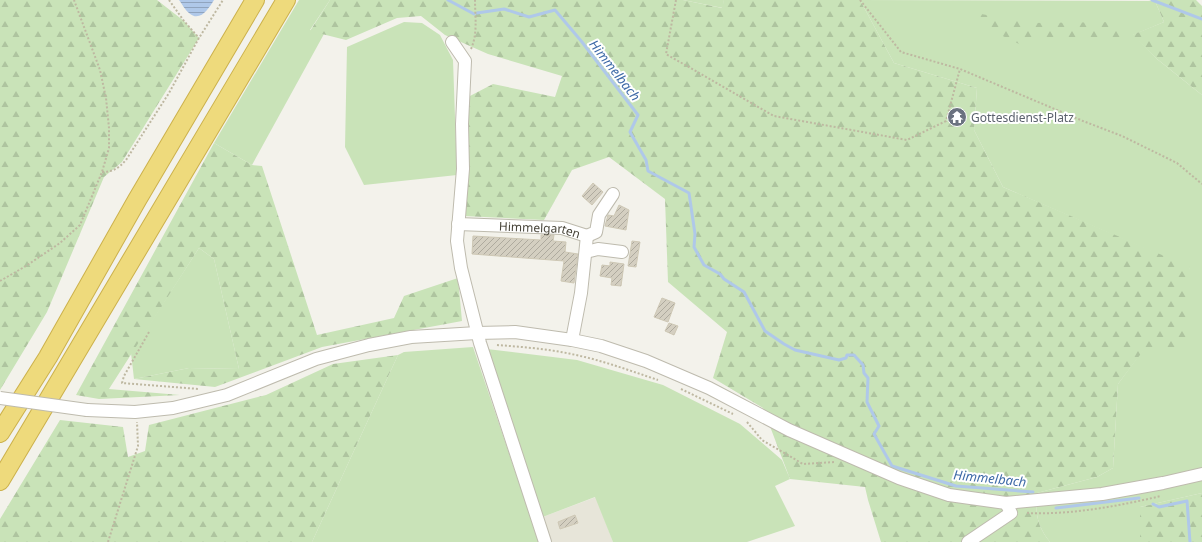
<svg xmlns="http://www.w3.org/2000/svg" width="1202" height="542" font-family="'Noto Sans',sans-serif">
<defs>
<pattern id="forest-firs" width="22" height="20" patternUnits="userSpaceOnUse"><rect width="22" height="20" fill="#c9e3b8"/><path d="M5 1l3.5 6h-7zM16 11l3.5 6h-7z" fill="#aec49f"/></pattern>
<pattern id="water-rules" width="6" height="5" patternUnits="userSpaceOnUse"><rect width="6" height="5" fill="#afc8e9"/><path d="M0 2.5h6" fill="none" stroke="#90a4be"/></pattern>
<pattern id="building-hatch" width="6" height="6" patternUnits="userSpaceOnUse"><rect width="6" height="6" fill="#d4cfc1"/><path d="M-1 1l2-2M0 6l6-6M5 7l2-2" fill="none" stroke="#aeaa9e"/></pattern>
</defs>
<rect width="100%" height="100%" fill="#f3f2eb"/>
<path fill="#e7e5d9" d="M 596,497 L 613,542 L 539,542 L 540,518 Z"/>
<path fill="#c9e3b8" d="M 299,0 L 330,0 L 310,30 L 324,34 L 252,165 L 214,143 Z
M 683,0 L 724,0 L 723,8 Z
M 860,0 L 1155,1 L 1164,22 L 1133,35 L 1157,59 L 1202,95 L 1202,493 L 1140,507 L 1140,542 L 1050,542 C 1037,526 1035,513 1037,493 L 1097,477 L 1113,468 L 1118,384 L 1143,350 L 1190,268 L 1003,187 L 974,130 L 977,88 L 894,63 Z
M 404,22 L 422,23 L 440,35 L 453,60 L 457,175 L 364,185 L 345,147 L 347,47 Z
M 199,248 L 214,259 L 239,369 L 189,368 L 134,379 L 131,353 Z
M 473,347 L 539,542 L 312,542 L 398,355 L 404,352 Z
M 487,349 L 577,360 L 663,385 L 740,424 L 782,460 L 790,479 L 775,486 L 795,526 L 747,542 L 613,542 L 595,497 L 540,518 Z"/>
<path fill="url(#forest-firs)" d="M 0,0 L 157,0 L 184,21 L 199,38 L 122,162 L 104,177 L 47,312 L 0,390 Z
M 330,0 L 683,0 L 722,8 L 724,0 L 860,0 L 894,63 L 977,88 L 974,130 L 1003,187 L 1190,267 L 1186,350 L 1143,351 L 1118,384 L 1113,468 L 1097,477 L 1037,493 C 1035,513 1037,526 1050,542 L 881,542 L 868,500 L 865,487 L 790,479 L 763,408 L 713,378 L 727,332 L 668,282 L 665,199 L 609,157 L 572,170 L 544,220 L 464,216 L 468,97 L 493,84 L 555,97 L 562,76 L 488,54 L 445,35 L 421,16 L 397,18 L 346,40 L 310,31 Z
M 1148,0 L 1196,0 L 1202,6 L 1202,95 L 1157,59 L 1132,35 L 1164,22 L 1155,1 Z
M 976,13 L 1028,23 L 1119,22 L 1123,38 L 1035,37 L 1023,46 L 974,22 Z
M 214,143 L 252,165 L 262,166 L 317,335 L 394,318 L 404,296 L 458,278 L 462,321 L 322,347 L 215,387 L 134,379 L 189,368 L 239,369 L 214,259 L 199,248 L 109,389 L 180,395 L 99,399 L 76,395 Z
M 398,355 L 312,542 L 0,542 L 0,519 L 60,420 L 123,427 L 128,457 L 145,451 L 149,425 L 266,395 L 333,364 Z
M 1202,493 L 1202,542 L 1140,542 L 1140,507 Z"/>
<path fill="url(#water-rules)" d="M 179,0 L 214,0 C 209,8 200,23 189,13 C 185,10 182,4 179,0 Z"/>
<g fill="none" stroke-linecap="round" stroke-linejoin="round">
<path stroke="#afc8e9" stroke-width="3" d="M 448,0 L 474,14
M 1152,0 L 1202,19
M 477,13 L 504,9 L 529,17 L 555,10 L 582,42 L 638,115 L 630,132 L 646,160 L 648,171 L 689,193 L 695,234 L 694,247 L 704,265 L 720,274 L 724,279 L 744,292 L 765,331 L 784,344 L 795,350 L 839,360 L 846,358 L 847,355 L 854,355 L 863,365 L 864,373 L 868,378 L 867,402 L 879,426 L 874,434 L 892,466 L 956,486 L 1033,492
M 1153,504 L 1159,507 L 1187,501 L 1190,542
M 1056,508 L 1139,498"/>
</g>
<path fill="url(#building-hatch)" stroke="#cec8b5" d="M 593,183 L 603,192 L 592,205 L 582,196 Z
M 619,205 L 629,210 L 626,230 L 605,226 L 608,215 L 614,216 Z
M 541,235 L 554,235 L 553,241 L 566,242 L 565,252 L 578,254 L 574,283 L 561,281 L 564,261 L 472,254 L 473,236 L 541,240 Z
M 632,241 L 640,242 L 636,267 L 628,266 Z
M 610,262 L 624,264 L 621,286 L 611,285 L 612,278 L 600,276 L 602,265 L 610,266 Z
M 662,298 L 675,303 L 668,322 L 654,317 Z
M 669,323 L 678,326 L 674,335 L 665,331 Z
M 575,515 L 578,523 L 560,529 L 558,522 Z"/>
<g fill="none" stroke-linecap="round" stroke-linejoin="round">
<g stroke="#bebbae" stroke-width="14">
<g id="minor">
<path d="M 452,42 L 465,61 L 462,124 L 463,169 L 457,241 L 461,268 L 480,343 L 545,542"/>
<path id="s1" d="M 458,224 L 562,228 L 587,236"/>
<path d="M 587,236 L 596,232 L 599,215 L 613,194"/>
<path d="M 586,252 L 598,249 L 622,252"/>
<path d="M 572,340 L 581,293 L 587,236"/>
<path d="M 87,410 L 135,412 L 173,408 L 227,395 L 316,359 L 369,345 L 411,337 L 477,333 L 515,332 L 572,340 L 601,346 L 646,361 L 709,388 L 789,430 L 899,478 L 949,495 L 1006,503 L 1102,494 L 1163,483 L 1202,474"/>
<path d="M 968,542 L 1011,513 L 1006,503"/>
</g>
</g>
<g stroke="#ccb14c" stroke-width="20">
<path id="highway" d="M 0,433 L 48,357 L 137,200 L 255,0
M 0,481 L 286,0"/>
</g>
<path stroke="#beb8a1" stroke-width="2" stroke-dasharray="2 2" stroke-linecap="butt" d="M 169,0 L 184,21 L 199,38
M 676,0 L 666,54 L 774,116 L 907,140 L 946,121 L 960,69
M 860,0 L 901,52 L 960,69 L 1083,121 L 1122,136 L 1177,163 L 1202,184
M 471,49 C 478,33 475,17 475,0
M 102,172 C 113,172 119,168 126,160 L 169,93 L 199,38 L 223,0
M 0,281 L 26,266 L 60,243 L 80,225 L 102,172 L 109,148 L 109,128 L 106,98 L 100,70 L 74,0
M 149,332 L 124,376 L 122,383 L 199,389
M 497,345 C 523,347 550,349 576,355 C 604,361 631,371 658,380
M 681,389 L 733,414
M 747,422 L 762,440 L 803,464 L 835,462
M 1027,513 C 1072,515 1118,506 1161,496
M 108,542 L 138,446 L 137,422"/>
<use href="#minor" stroke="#fff" stroke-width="12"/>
<use href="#highway" stroke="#eeda7c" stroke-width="18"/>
<g stroke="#bebbae" stroke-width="14" stroke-linecap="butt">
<path id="minor-bridge" d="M 0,398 L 87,410"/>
</g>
<use href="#minor-bridge" stroke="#fff" stroke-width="12"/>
</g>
<defs>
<g id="temple-disc" transform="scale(1)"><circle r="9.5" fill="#6b7280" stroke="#fff"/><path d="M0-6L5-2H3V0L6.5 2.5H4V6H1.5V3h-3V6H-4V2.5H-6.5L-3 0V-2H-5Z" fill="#fff"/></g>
</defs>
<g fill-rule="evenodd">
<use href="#temple-disc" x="957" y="117"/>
</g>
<g text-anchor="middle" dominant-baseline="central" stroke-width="4" stroke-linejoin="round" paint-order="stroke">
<g font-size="12" fill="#5b616d" stroke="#fff" text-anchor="start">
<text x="971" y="117">Gottesdienst-Platz</text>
</g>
<g font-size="12" fill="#474439" stroke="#fff">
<text stroke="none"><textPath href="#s1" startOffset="82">Himmelgarten</textPath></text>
</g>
<g font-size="13" font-style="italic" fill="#3e6aa7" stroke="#fff">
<text transform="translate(615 70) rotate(52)">Himmelbach</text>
<text transform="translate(990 478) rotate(6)">Himmelbach</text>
</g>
</g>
</svg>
